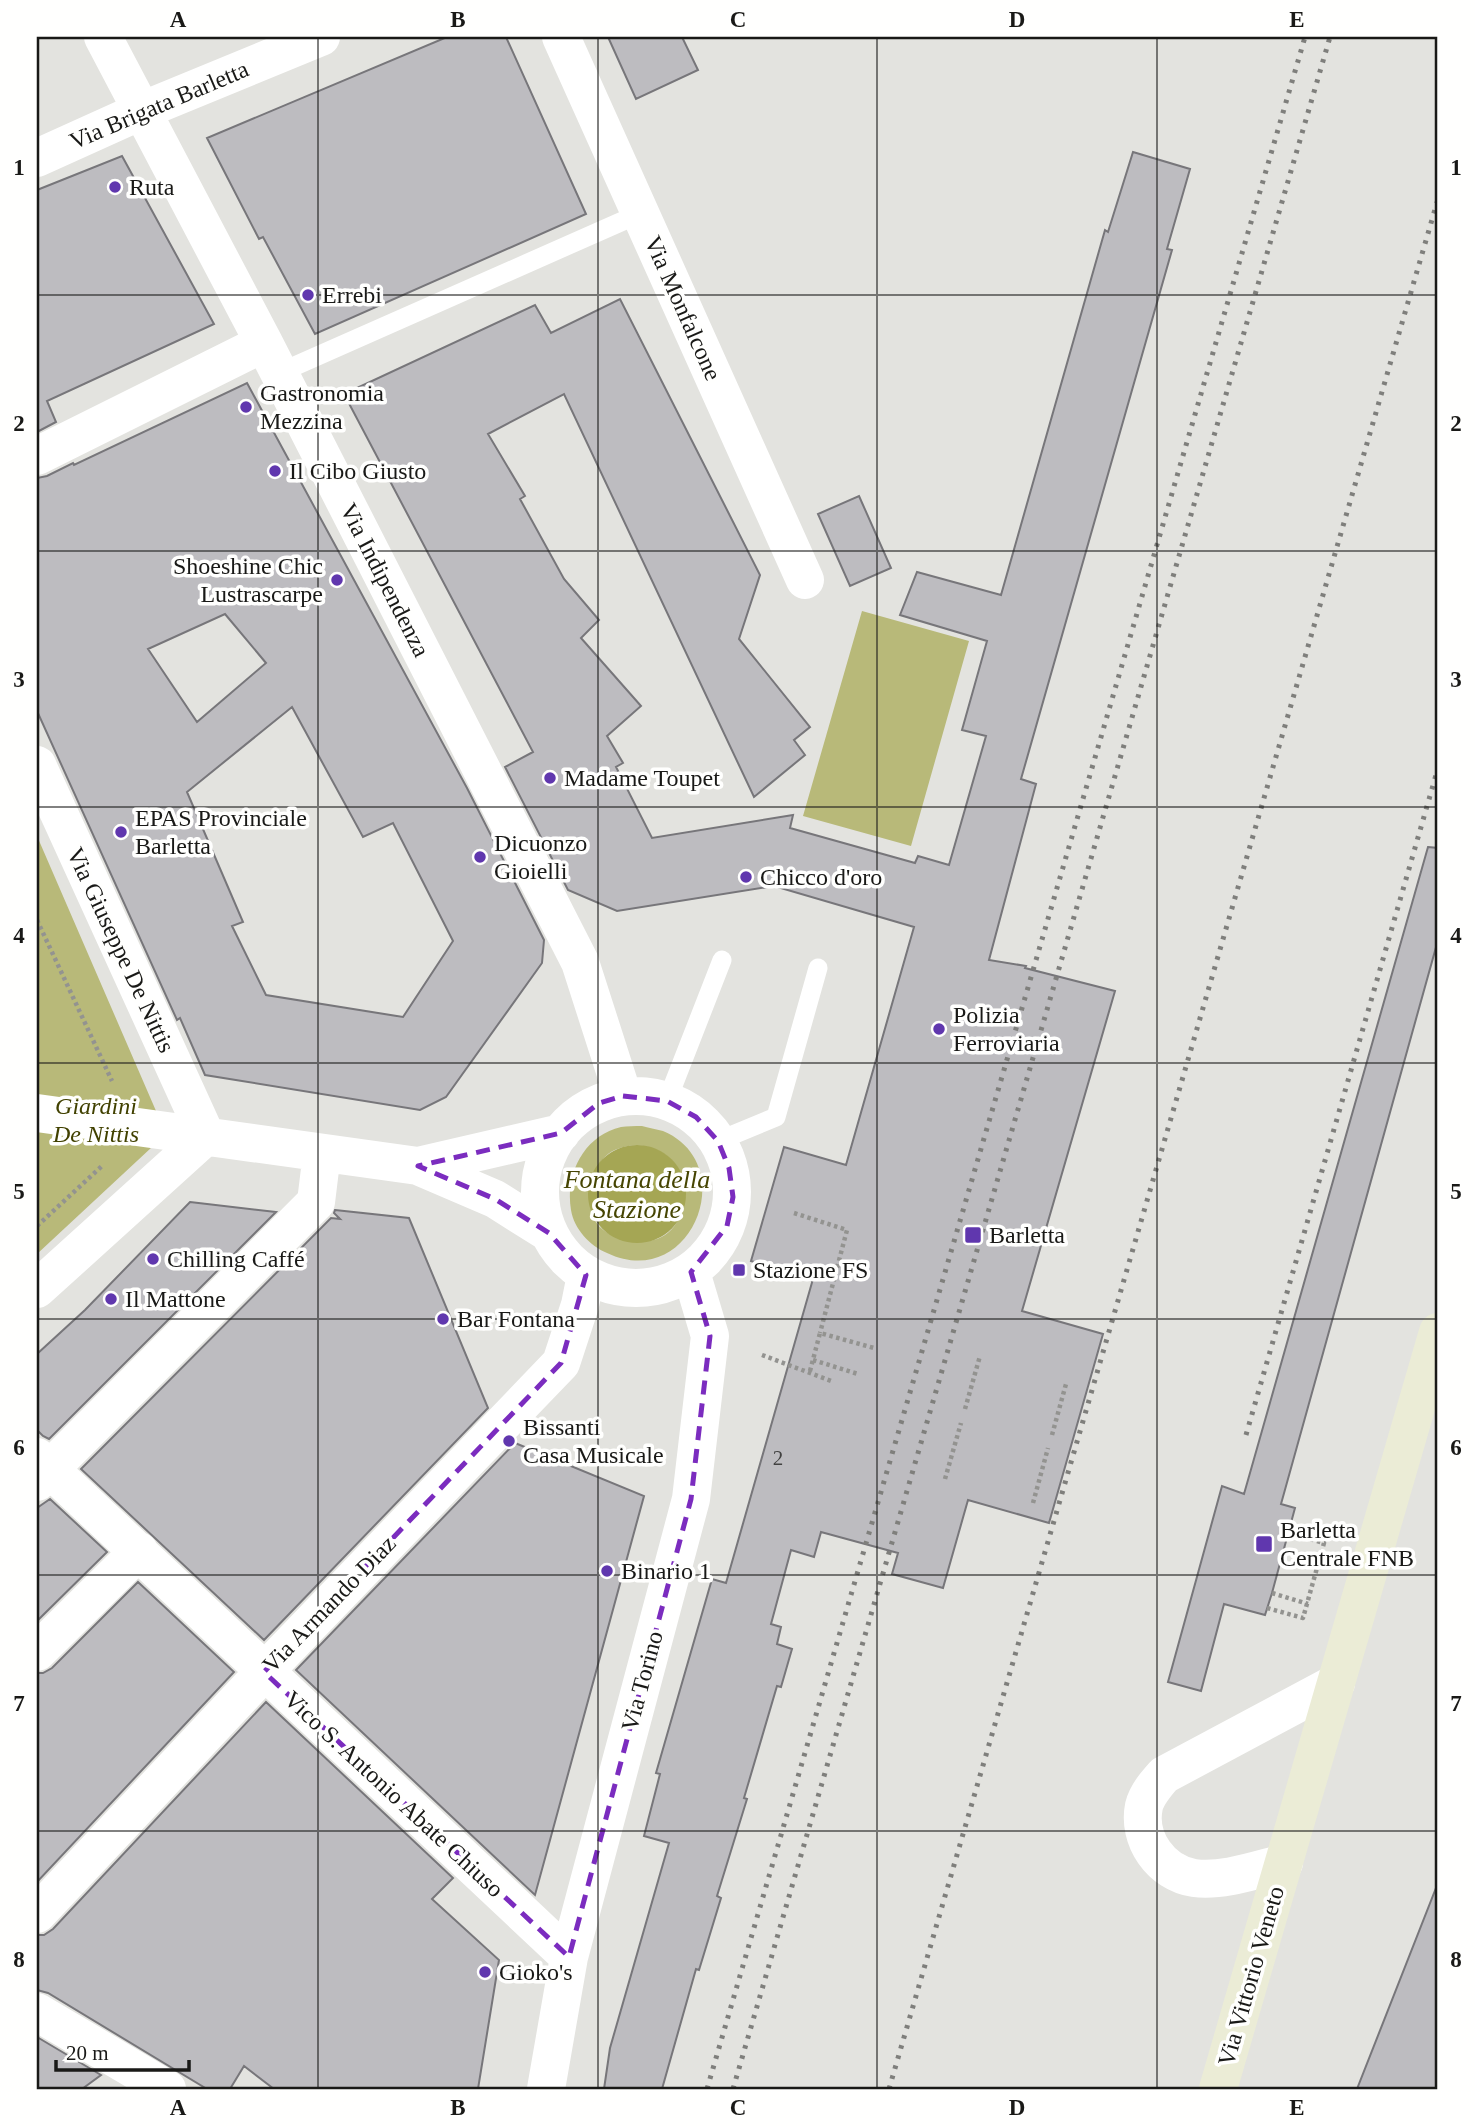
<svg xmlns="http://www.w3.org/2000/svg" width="1475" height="2126" font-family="'Times New Roman',serif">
<rect width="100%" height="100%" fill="#e3e3df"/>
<path fill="#b8b979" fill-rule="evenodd" d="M 862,611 L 969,641 L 911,846 L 803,816 Z
M 37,836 L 166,1134 L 37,1254 Z
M 642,1126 C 648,1128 656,1129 663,1131 C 742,1164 691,1293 607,1253 C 590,1246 574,1229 571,1210 C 565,1175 583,1136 621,1127 C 627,1126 635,1126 642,1126 ZM 635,1145 C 705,1149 694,1241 645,1241 C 625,1241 597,1236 592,1212 C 591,1206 593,1197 593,1191 C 594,1163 605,1148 635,1145 Z"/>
<path fill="#a5a654" d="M588 1194a49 49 0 1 1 98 0a49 49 0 1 1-98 0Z"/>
<path fill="#bdbcc0" stroke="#77767a" stroke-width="2" fill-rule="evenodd" d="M 447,37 L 506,37 L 586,214 L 315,334 L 263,237 L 259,239 L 207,138 Z
M 608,37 L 682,37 L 698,70 L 636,99 Z
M 1133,152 L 1190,169 L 1167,249 L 1172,250 L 1021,779 L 1036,784 L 989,960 L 1026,966 L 1025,968 L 1115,991 L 1022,1311 L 1103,1334 L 1049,1523 L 968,1500 L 943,1588 L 892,1574 L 898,1553 L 821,1532 L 814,1557 L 791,1550 L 771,1624 L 781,1627 L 777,1644 L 792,1649 L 781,1687 L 777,1686 L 744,1798 L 747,1799 L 717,1896 L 721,1898 L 699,1970 L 696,1969 L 662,2089 L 604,2089 L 610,2048 L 669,1843 L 644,1836 L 660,1774 L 656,1773 L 712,1579 L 726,1583 L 813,1279 L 751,1261 L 784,1147 L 846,1165 L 914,927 L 774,886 L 617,911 L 568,890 L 505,767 L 533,752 L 344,394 L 535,305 L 551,333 L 620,299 L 760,575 L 739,639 L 810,727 L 794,740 L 805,755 L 754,797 L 564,394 L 488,434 L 525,496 L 520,499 L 564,579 L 599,620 L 581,638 L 641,706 L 607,736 L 623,763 L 616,767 L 652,838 L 793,815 L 790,828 L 915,863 L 918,856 L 949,865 L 986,736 L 962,730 L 987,641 L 900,615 L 917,572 L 1001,595 L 1105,230 L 1108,232 Z
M 122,156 L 214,324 L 47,401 L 56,422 L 37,432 L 37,190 Z
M 247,383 L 467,788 L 544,940 L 542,963 L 446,1097 L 420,1110 L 205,1075 L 180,1018 L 177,1020 L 37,711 L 37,478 L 47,476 L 73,463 L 74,465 ZM 225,614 L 266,663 L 197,722 L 148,649 ZM 292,707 L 363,837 L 393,823 L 453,941 L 403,1017 L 266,995 L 232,926 L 243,922 L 187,792 Z
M 859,496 L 891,568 L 850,586 L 818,514 Z
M 1428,847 L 1438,848 L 1438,940 L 1281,1504 L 1295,1508 L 1272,1593 L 1265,1615 L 1224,1604 L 1201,1691 L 1168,1682 L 1222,1486 L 1244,1494 Z
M 190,1202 L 276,1212 L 49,1439 L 43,1436 L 37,1430 L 37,1354 L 85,1310 Z
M 335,1210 L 409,1218 L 488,1408 L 264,1640 L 81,1469 L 331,1218 L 340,1219 L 334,1213 Z
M 515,1443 L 644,1496 L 535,1895 L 296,1670 Z
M 50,1499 L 107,1552 L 37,1621 L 37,1508 Z
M 138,1582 L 234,1672 L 37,1882 L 37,1673 L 43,1673 L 52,1668 Z
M 266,1702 L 453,1878 L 432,1899 L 499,1960 L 478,2089 L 274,2089 L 244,2066 L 230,2089 L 207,2089 L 48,1993 L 37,1990 L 37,1935 L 44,1935 L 53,1929 Z
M 1436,1888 L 1438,1888 L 1438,2089 L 1357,2089 Z
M 37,2037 L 101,2075 L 82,2089 L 37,2089 Z"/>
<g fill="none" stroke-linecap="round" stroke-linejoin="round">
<path stroke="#939390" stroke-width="4.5" stroke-dasharray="3.5 3.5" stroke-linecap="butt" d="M 37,920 L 112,1081
M 794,1213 L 847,1230 L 820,1333
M 37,1226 L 103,1165
M 762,1355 L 834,1382
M 813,1360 L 858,1374
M 810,1371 L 820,1333 L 874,1348
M 965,1409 L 980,1356
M 1052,1435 L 1066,1384
M 945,1479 L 961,1423
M 1033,1503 L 1048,1448
M 1272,1593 L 1308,1604
M 1267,1608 L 1303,1618 L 1324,1543 L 1288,1533"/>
<path stroke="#fff" stroke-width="19" d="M 279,373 L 641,213
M 667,1101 L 722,960
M 718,1141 L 776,1117 L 818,968"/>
<path stroke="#fff" stroke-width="38" d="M 103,37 L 264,343 L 580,962 L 623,1096
M 561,37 L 805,580
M 37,158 L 141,111 L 321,37
M 37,456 L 264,343
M 37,765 L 206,1136
M540 1192a96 96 0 1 1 192 0a96 96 0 1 1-192 0Z
M 37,1113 L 418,1166 L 495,1199 L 549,1233
M 418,1166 L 561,1133
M 37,1289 L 206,1136
M 37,1457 L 569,1957
M 37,1482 L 316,1202 L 322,1153
M 37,1652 L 139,1551
M 1284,1863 C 1256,1870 1222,1882 1194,1878 C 1161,1873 1137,1839 1144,1806 C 1147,1794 1156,1784 1164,1775 L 1336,1683
M 37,1914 L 264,1672 L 561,1363 L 580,1305 L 586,1275
M 37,2012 L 167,2089
M 546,2089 L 569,1957 L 691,1499 L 710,1336 L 691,1272"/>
<path stroke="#ebecd6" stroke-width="38" d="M 1218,2089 L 1438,1332"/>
<path stroke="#7f7f7c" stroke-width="5" stroke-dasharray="3.5 7" stroke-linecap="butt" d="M 1246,1435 L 1438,768
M 707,2089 L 1305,37
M 733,2089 L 1330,37
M 889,2089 L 1438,199"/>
</g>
<path fill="none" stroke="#7b2cbf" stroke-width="5" stroke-dasharray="14 9" stroke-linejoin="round" d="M 623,1096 L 667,1101 L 696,1117 L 718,1141 L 729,1168 L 733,1197 L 727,1226 L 691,1272 L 710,1336 L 691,1499 L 569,1957 L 264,1672 L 561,1363 L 586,1275 L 549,1233 L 495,1199 L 418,1166 L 561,1133 L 599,1103 Z"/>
<path fill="none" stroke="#191917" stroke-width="2" stroke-opacity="0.55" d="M 318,37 L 318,2089M 598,37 L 598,2089M 877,37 L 877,2089M 1157,37 L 1157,2089M 37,295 L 1438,295M 37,551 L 1438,551M 37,807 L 1438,807M 37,1063 L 1438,1063M 37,1319 L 1438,1319M 37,1575 L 1438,1575M 37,1831 L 1438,1831"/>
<g fill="#6037ae" stroke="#fffffe" stroke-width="2.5">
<circle cx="115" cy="187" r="7"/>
<circle cx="308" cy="295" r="7"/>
<circle cx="246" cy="407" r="7"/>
<circle cx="275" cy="471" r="7"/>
<circle cx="337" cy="580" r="7"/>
<circle cx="550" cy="778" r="7"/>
<circle cx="121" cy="832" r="7"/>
<circle cx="480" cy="857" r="7"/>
<circle cx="746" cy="877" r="7"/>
<circle cx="939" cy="1029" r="7"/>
<rect x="964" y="1226" width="18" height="18" rx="3.5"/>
<circle cx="153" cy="1259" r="7"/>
<rect x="732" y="1263" width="14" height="14" rx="3.5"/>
<circle cx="111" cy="1299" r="7"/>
<circle cx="443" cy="1319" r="7"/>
<circle cx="509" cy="1441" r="7"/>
<rect x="1255" y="1535" width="18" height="18" rx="3.5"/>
<circle cx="607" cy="1571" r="7"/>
<circle cx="485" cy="1972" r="7"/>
</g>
<g text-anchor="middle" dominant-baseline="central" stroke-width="7" stroke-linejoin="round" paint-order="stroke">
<g font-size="21" fill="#424241">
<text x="778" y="1458">2</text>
</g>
<g font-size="24" fill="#191917" stroke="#fffffe">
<text transform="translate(159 105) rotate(-23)">Via Brigata Barletta</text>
<text transform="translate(683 308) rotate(66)">Via Monfalcone</text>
<text transform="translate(385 580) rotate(63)">Via Indipendenza</text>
<text transform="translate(121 950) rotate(65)">Via Giuseppe De Nittis</text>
<text transform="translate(329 1604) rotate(-46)">Via Armando Diaz</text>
<text transform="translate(642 1681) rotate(-75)">Via Torino</text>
<text transform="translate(394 1794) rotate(43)">Vico S. Antonio Abate Chiuso</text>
<text transform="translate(1251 1976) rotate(-74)">Via Vittorio Veneto</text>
</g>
<g font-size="24" fill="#191917" stroke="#fffffe" text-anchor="start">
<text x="129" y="187">Ruta</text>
<text x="322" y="295">Errebi</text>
<text x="260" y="393">Gastronomia<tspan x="260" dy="28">Mezzina</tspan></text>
<text x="289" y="471">Il Cibo Giusto</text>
<text x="323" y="566" text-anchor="end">Shoeshine Chic<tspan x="323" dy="28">Lustrascarpe</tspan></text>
<text x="564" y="778">Madame Toupet</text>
<text x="135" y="818">EPAS Provinciale<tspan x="135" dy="28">Barletta</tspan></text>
<text x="494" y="843">Dicuonzo<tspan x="494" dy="28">Gioielli</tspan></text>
<text x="760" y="877">Chicco d'oro</text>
<text x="953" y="1015">Polizia<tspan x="953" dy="28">Ferroviaria</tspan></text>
<text x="989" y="1235">Barletta</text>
<text x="167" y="1259">Chilling Caffé</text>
<text x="753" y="1270">Stazione FS</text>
<text x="125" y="1299">Il Mattone</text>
<text x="457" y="1319">Bar Fontana</text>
<text x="523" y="1427">Bissanti<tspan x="523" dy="28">Casa Musicale</tspan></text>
<text x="1280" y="1530">Barletta<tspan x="1280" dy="28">Centrale FNB</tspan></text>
<text x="621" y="1571">Binario 1</text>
<text x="499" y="1972">Gioko's</text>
</g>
<g font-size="24" font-style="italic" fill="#414100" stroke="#fffffe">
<text x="96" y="1106">Giardini<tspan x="96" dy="28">De Nittis</tspan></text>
</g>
<g font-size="26" font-style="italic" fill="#464502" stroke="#fffffe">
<text x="637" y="1179">Fontana della<tspan x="637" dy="30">Stazione</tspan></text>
</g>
</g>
<rect width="1475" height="2126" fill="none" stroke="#fffffe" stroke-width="77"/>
<path d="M56 2060v10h133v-10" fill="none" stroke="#191917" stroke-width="3.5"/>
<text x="66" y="2060" font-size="21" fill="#191917" stroke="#fffffe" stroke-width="5" paint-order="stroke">20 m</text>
<rect x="38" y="38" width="1398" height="2050" fill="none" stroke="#191917" stroke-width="2.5"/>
<g font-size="23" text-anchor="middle" font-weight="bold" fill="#191917">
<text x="178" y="27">A</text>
<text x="458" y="27">B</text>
<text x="738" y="27">C</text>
<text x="1017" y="27">D</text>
<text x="1297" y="27">E</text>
<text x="19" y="175">1</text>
<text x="1456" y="175">1</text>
<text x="19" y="431">2</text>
<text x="1456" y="431">2</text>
<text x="19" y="687">3</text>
<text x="1456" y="687">3</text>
<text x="19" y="943">4</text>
<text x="1456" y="943">4</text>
<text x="19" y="1199">5</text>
<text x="1456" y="1199">5</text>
<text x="19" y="1455">6</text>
<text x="1456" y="1455">6</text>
<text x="19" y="1711">7</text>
<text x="1456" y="1711">7</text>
<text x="19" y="1967">8</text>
<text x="1456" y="1967">8</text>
<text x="178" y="2115">A</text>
<text x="458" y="2115">B</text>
<text x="738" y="2115">C</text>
<text x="1017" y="2115">D</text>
<text x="1297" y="2115">E</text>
</g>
</svg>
